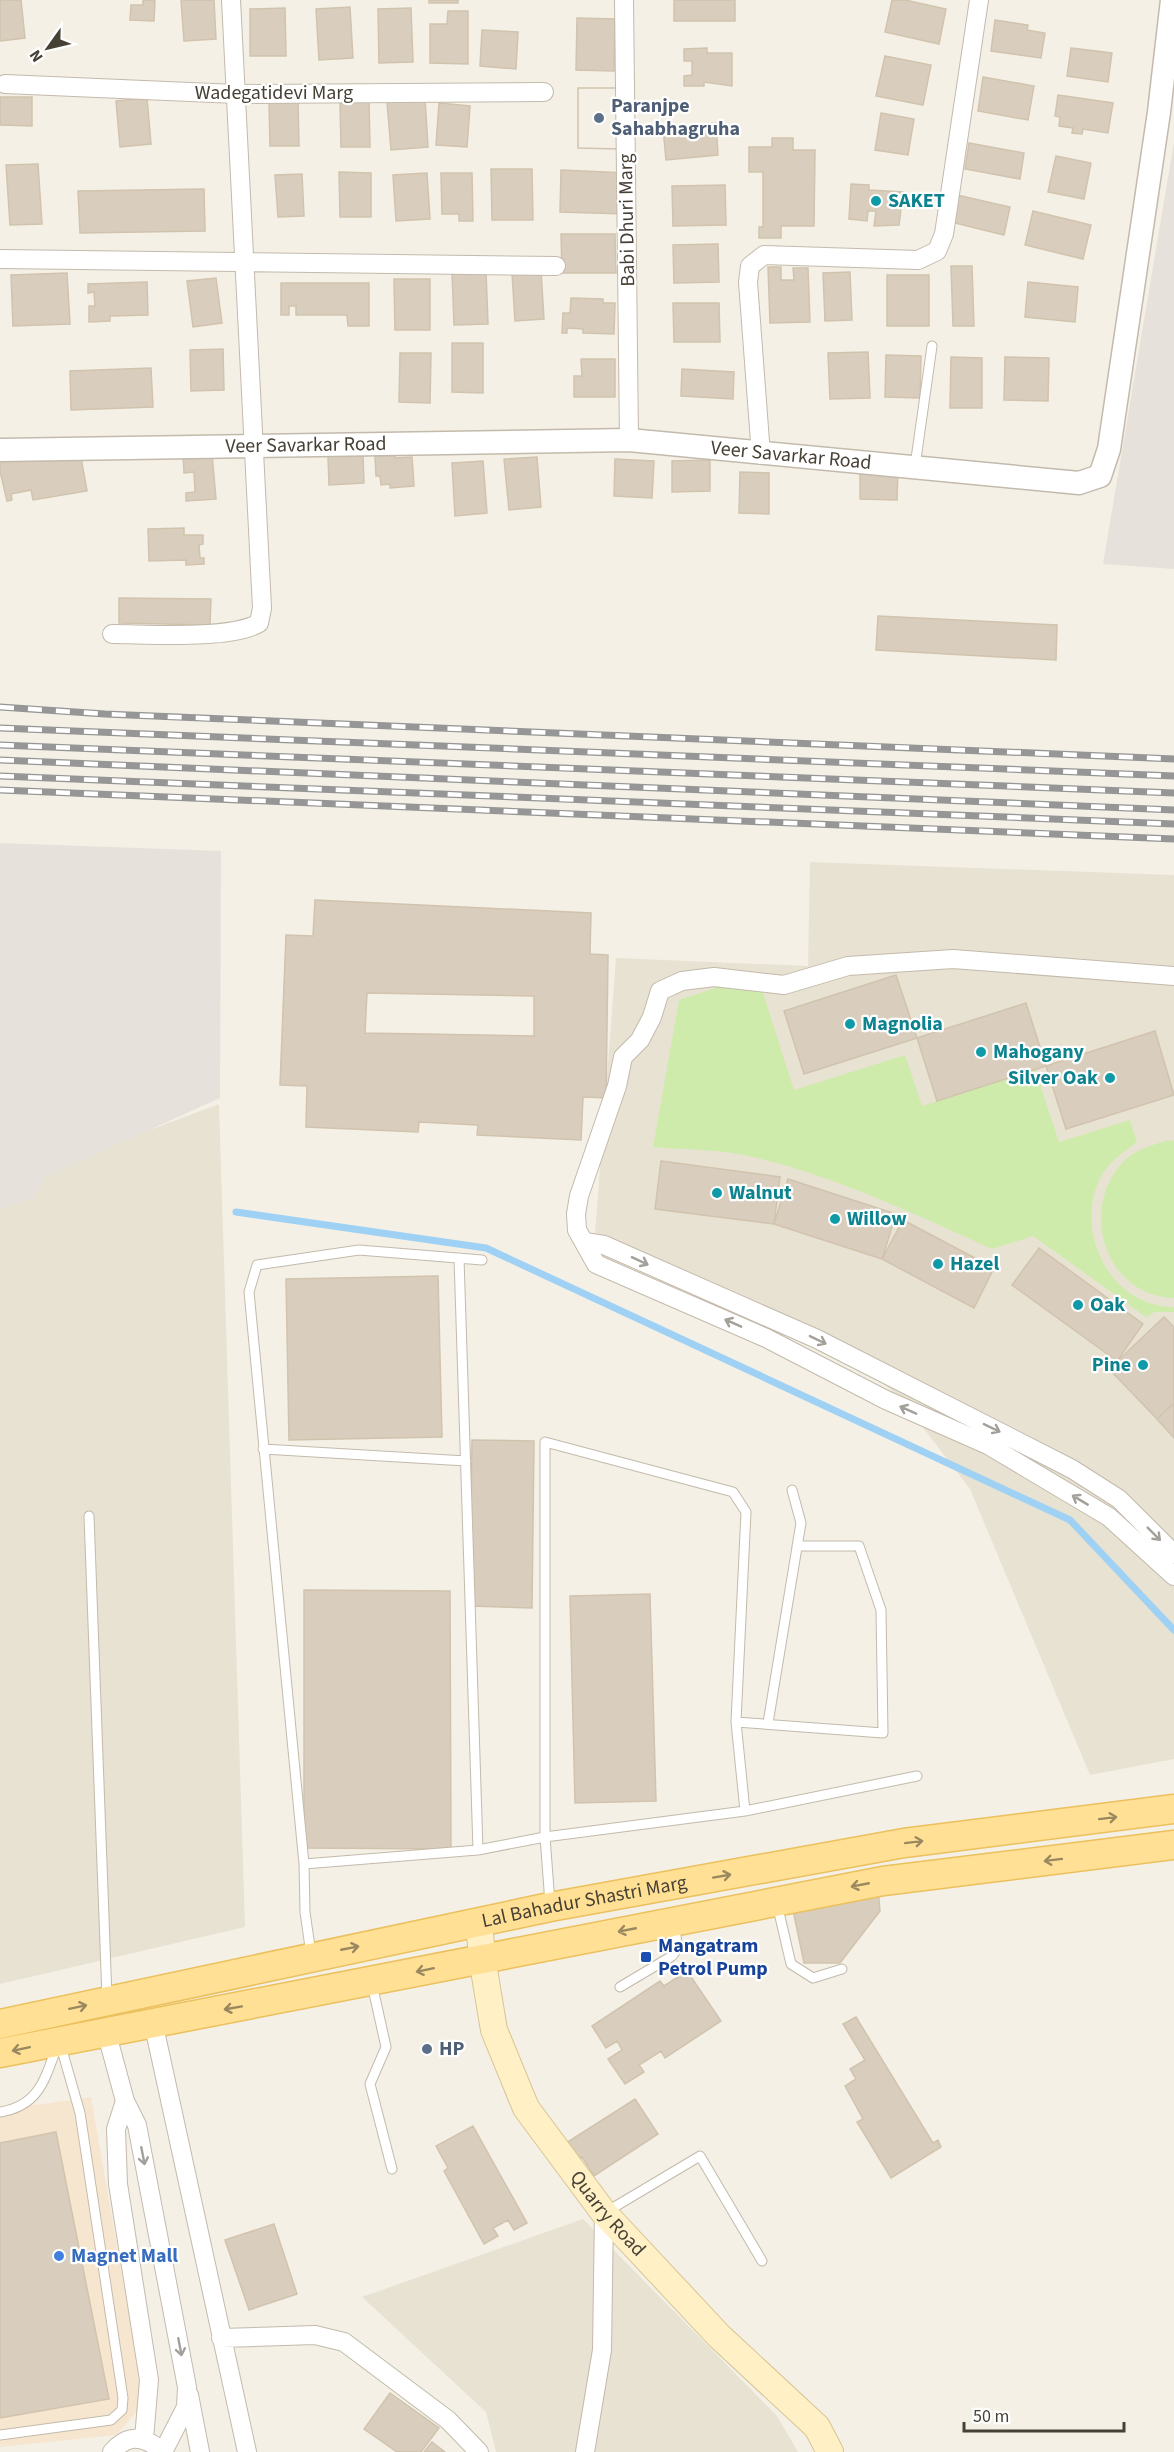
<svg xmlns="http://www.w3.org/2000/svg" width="1174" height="2452" font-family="'Source Sans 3',sans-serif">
<rect width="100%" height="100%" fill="#f4f0e6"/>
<path fill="#e8e2d3" d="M 810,862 L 1174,875 L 1174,1759 L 1090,1775 L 970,1489 L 905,1404 L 842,1343 L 595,1234 L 616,958 L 808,966 Z
M 219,1104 L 245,1927 L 0,1984 L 0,1186 Z
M 583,2219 L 777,2416 L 798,2452 L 496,2452 L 486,2412 L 362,2297 Z"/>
<path fill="#f7e6cf" d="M 91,2097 L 144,2403 L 116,2435 L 0,2447 L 0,2110 Z"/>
<path fill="#e6e1db" d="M 1174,142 L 1174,569 L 1103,564 Z
M 0,843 L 221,851 L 220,1098 L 43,1178 L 36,1198 L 0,1208 Z"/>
<path fill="#cfebac" d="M 757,974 L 794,1090 L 905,1055 L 922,1106 L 1035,1069 L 1059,1142 L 1130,1120 L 1137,1142 C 1125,1151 1112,1160 1103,1173 C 1071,1226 1108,1307 1174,1307 L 1174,1312 L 1155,1312 L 1146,1317 L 1033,1236 L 992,1249 C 915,1214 835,1176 753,1157 C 721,1149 685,1150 653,1147 L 679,1000 Z
M 1168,1140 L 1174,1141 L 1174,1298 C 1105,1296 1079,1210 1122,1163 C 1134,1150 1152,1145 1168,1140 Z"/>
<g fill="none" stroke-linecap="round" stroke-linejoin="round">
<path stroke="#9ed1f4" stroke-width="7" d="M 236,1212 L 486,1248 L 1070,1520 L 1174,1630"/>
</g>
<path fill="#d9cebd" stroke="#d1c3ad" stroke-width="1.5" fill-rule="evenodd" d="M 0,0 L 21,0 L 25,38 L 0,41 Z
M 143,0 L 155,0 L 154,21 L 130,20 L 131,5 L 143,5 Z
M 181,0 L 214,0 L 216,39 L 184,41 Z
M 429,0 L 458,0 L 458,3 L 429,3 Z
M 674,0 L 735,0 L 735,21 L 674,21 Z
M 892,0 L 905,0 L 946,9 L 939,44 L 885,32 Z
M 350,7 L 353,58 L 319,60 L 316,9 Z
M 285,8 L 286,56 L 250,56 L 250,9 Z
M 411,8 L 413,62 L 379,63 L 378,9 Z
M 448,11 L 468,11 L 468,64 L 430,63 L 430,24 L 447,24 Z
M 577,18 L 615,19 L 614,71 L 576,70 Z
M 995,20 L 1028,25 L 1027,30 L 1045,33 L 1041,58 L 991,51 Z
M 482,30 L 518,32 L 516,69 L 480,66 Z
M 707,48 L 707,53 L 732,53 L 732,86 L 704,82 L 704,86 L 684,86 L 684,76 L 692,75 L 692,61 L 684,61 L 684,49 Z
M 1071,48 L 1112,53 L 1108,82 L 1067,76 Z
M 885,56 L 931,65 L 923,105 L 876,96 Z
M 983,77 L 1034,86 L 1028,120 L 978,111 Z
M 578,88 L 619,88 L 619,149 L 578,148 Z
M 578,88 L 619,88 L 619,149 L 578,148 Z
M 1058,95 L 1113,103 L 1108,133 L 1083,129 L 1082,134 L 1072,133 L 1073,128 L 1059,126 L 1060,117 L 1055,116 Z
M 0,97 L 32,97 L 32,126 L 0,125 Z
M 147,98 L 151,144 L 120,147 L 116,101 Z
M 425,99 L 428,147 L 391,150 L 387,102 Z
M 298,100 L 299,146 L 270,146 L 269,101 Z
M 369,102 L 370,147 L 341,147 L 340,103 Z
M 439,103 L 470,106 L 467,147 L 436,145 Z
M 881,113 L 914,119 L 908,155 L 875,150 Z
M 716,123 L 718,155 L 666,160 L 663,128 Z
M 772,138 L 793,138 L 793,150 L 815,150 L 814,226 L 781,226 L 781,238 L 759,238 L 759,227 L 763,227 L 763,172 L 749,172 L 749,147 L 772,147 Z
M 969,143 L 1024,153 L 1020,179 L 965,169 Z
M 1056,156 L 1091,163 L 1084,199 L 1048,192 Z
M 38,164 L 42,224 L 10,225 L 6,165 Z
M 491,169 L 532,169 L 533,220 L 492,220 Z
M 561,170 L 626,173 L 624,214 L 560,212 Z
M 339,172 L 371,173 L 371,217 L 340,217 Z
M 427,173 L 430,219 L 396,221 L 393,175 Z
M 441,173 L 472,173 L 473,221 L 459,221 L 459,214 L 442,214 Z
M 302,174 L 304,216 L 278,217 L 275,175 Z
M 851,184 L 869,185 L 869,190 L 903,192 L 899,225 L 874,226 L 876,211 L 868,211 L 867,221 L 849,219 Z
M 725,185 L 726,225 L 673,226 L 672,186 Z
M 204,189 L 205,231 L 80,233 L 78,191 Z
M 957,195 L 1010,207 L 1004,235 L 951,222 Z
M 1033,211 L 1091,225 L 1083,259 L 1025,245 Z
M 561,234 L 615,234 L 616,273 L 562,273 Z
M 718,244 L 719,282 L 674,283 L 673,245 Z
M 951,266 L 972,266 L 974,326 L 953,326 Z
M 768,267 L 781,267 L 781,280 L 794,280 L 793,268 L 808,268 L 810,322 L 770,323 Z
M 486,271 L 488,324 L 454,325 L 452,272 Z
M 541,271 L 544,319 L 515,321 L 512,273 Z
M 850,272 L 852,320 L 825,321 L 823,273 Z
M 67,273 L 70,324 L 13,326 L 11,275 Z
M 887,275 L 929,275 L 929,326 L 887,326 Z
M 216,278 L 222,323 L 193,327 L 187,281 Z
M 394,279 L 430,279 L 430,330 L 395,330 Z
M 147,282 L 148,315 L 110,316 L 110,321 L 89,322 L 89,306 L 95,306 L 94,292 L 88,293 L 88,284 Z
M 1028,282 L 1078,287 L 1075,322 L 1025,317 Z
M 281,283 L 369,283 L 369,326 L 348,326 L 347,315 L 296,315 L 296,306 L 289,306 L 289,315 L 281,315 Z
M 571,298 L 603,299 L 603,303 L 615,303 L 614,334 L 583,333 L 583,329 L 567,328 L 567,333 L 562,333 L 563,313 L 570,313 Z
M 673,303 L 719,303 L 720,342 L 674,342 Z
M 452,343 L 483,343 L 483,393 L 452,392 Z
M 223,349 L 224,390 L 191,391 L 190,350 Z
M 868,352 L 870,398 L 830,399 L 828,353 Z
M 400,353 L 431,353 L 430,403 L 399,402 Z
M 886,355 L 921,356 L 920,398 L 885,397 Z
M 951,357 L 982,358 L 982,408 L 950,408 Z
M 1005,357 L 1049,358 L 1048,401 L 1004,400 Z
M 581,359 L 615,359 L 615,397 L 574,397 L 574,376 L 582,376 Z
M 151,368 L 153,407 L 71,410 L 70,371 Z
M 682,369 L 734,372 L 733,399 L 681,396 Z
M 80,452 L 87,491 L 33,500 L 31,490 L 11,494 L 12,500 L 7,501 L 0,471 L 0,456 Z
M 183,453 L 212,454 L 216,499 L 186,501 L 186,493 L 195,492 L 194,472 L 184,473 Z
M 363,455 L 364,483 L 329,485 L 328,456 Z
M 395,455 L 395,458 L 412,457 L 414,486 L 390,488 L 390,484 L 381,485 L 380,476 L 376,476 L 375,456 Z
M 537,457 L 541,507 L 509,510 L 504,459 Z
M 615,459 L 654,461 L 652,498 L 614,496 Z
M 710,460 L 710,491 L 672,492 L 672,461 Z
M 483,461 L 487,513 L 455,516 L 452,463 Z
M 860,468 L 898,469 L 897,500 L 860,499 Z
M 740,472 L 769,473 L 769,514 L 739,513 Z
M 184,528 L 184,535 L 203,535 L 203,544 L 199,545 L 200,558 L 204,558 L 204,564 L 186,565 L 186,560 L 149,561 L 148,529 Z
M 119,598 L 211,599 L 210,625 L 119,623 Z
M 878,616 L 1057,625 L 1056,660 L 876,650 Z
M 315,900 L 591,913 L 590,954 L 608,955 L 606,1098 L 583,1097 L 581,1140 L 477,1135 L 478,1125 L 419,1122 L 418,1132 L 306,1127 L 307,1086 L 280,1085 L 286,935 L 313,936 ZM 367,993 L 534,996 L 534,1036 L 365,1033 Z
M 896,975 L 917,1038 L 804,1074 L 784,1011 Z
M 1026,1003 L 1046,1066 L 937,1101 L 917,1038 Z
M 1155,1031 L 1174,1095 L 1066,1129 L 1046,1066 Z
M 661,1161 L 780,1177 L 774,1224 L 655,1209 Z
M 788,1179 L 896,1214 L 882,1259 L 774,1224 Z
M 903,1220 L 994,1268 L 974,1308 L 882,1259 Z
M 1039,1248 L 1143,1324 L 1117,1361 L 1012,1285 Z
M 438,1276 L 442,1437 L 289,1440 L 286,1279 Z
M 1164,1317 L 1174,1327 L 1174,1403 L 1157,1419 L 1109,1369 Z
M 1174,1403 L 1174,1438 L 1157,1419 Z
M 472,1440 L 534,1441 L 532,1608 L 470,1606 Z
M 304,1590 L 450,1591 L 451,1849 L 304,1848 Z
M 650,1594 L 656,1801 L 575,1803 L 570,1596 Z
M 878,1889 L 880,1911 L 840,1963 L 804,1963 L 792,1905 Z
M 687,1971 L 721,2021 L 665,2058 L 661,2051 L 639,2065 L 644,2072 L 625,2084 L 608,2059 L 622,2050 L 617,2041 L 606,2048 L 592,2026 L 660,1981 L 664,1986 Z
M 856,2017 L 933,2143 L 938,2140 L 941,2147 L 891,2178 L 857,2122 L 863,2119 L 845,2086 L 856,2079 L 850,2069 L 865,2060 L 843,2024 Z
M 635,2099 L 658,2134 L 594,2176 L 582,2157 L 577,2160 L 566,2143 Z
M 473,2126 L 527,2223 L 514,2230 L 508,2220 L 493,2228 L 498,2236 L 484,2244 L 444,2171 L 448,2168 L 436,2146 Z
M 56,2132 L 109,2399 L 0,2418 L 0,2143 Z
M 274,2224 L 297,2294 L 249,2310 L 225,2240 Z
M 390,2393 L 439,2428 L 421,2452 L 397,2452 L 364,2429 Z
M 432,2442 L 445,2452 L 424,2452 Z"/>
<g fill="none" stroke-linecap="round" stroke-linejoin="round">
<g stroke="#c3baab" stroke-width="11">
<path id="service" d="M 915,466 L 932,346
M 459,1258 L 478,1850
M 482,1260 L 359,1250 L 257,1265 L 249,1292 L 304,1864 L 478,1850 L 545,1837 L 745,1811 L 917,1776
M 263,1449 L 466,1461
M 89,1516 L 107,1998
M 736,1722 L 883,1733 L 881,1610 L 859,1546 L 797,1546
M 768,1723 L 801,1523 L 792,1490
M 304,1864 L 305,1912 L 311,1954
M 550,1903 L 545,1837 L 545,1442 L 733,1492 L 746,1512 L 736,1722 L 745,1811
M 777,1904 L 791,1964 L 813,1978 L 842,1969
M 372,1984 L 386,2047 L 370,2084 L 392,2169
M 620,1987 L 672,1956 L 678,1948 L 674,1924
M 0,2112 C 39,2106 45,2079 57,2046
M 606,2212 L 700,2156 L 762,2261
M 0,2435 L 111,2420 L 122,2410 L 123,2398 L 80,2113 L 60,2043"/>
</g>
<g stroke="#c3baab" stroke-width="20">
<path id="minor" d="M 624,0 L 629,440
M 5,84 L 236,94 L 544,92
M 0,259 L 556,266
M 761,455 L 748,282 L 750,266 L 764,255 L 918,260 L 937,251 L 944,234 L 979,0
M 112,634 C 148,634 230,640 259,623 L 262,608 L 231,0
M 1174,976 L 953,959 L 848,966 L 784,985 L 714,977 L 682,981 L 660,991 L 652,1017 L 640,1040 L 623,1057 L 617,1086 L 579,1196 L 576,1214 L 577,1230 L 596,1264 L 766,1338 L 886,1400 L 988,1445 L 1109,1517 L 1174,1576
M 585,1242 L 604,1245 L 817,1339 L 1072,1469 L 1119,1499 L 1174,1554
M 153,2022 L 247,2452
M 106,2031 L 125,2101 L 137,2125 L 187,2387 L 186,2407 L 163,2452
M 125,2101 L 116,2129 L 118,2184 L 149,2380 L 144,2439
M 221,2338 L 315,2335 L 344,2342 L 448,2420 L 479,2452
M 189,2395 L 200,2452
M 112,2452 C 125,2437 137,2435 154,2445
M 585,2452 L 602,2350 L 604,2213"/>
</g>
<g stroke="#c3baab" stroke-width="25">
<g id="tertiary">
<path id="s1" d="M 0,450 L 629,440 L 1079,483 L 1100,476 L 1109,449 L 1159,112 L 1172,0"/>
</g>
</g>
<g stroke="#d7c493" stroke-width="28">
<g id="secondary">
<path id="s2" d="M 479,1922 L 482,1958 L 494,2030 L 526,2108 L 604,2213 L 719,2336 L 817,2427 L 830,2452"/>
</g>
</g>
<g stroke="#ebc05d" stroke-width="31">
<g id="primary">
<path id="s3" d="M 0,2024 L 550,1907 L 904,1843 L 1174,1809"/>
<path d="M 0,2053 L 883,1881 L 1174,1845"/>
</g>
</g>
<use href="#service" stroke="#fff" stroke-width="9"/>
<use href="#minor" stroke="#fff" stroke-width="18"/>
<use href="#tertiary" stroke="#fff" stroke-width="22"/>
<use href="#secondary" stroke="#fff1c5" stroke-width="26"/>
<use href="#primary" stroke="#ffe094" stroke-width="28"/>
<g stroke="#969696" stroke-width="7">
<path id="rail" d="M 0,707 L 105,714 L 1174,759
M 0,728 L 1174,776
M 0,745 L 1174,793
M 0,760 L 1174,810
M 0,776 L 1174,824
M 0,790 L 1174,839"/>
</g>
<use href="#rail" stroke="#fff" stroke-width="4.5" stroke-dasharray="14" stroke-linecap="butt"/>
</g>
<defs><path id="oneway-shaft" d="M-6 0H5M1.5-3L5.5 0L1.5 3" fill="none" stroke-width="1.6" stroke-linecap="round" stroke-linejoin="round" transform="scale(1.5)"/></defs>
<g stroke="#a3a09a">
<use href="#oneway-shaft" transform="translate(640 1261) rotate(25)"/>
<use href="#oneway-shaft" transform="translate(733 1323) rotate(-156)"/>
<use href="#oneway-shaft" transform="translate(818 1340) rotate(26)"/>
<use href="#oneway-shaft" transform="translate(908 1410) rotate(-156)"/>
<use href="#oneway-shaft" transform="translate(992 1428) rotate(26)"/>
<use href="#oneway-shaft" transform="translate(1080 1500) rotate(-149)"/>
<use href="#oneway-shaft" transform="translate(1154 1534) rotate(45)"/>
<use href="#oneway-shaft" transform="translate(143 2156) rotate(79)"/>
<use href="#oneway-shaft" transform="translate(180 2347) rotate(79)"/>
</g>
<g stroke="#9a8860">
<use href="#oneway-shaft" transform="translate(1108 1818) rotate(-7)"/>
<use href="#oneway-shaft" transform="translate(914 1842) rotate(-7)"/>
<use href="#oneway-shaft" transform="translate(1053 1860) rotate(173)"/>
<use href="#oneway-shaft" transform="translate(722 1876) rotate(-10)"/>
<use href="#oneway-shaft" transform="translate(860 1885) rotate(169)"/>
<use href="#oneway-shaft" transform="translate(627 1930) rotate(169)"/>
<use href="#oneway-shaft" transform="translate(350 1948) rotate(-11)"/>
<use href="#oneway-shaft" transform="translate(425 1970) rotate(168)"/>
<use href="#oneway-shaft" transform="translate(78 2007) rotate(-12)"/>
<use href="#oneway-shaft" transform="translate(233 2008) rotate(170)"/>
<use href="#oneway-shaft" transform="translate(21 2049) rotate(168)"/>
</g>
<g fill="#5c6f8a" stroke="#fff" stroke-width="2">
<circle cx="599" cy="118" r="6"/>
<circle cx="427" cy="2049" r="6"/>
</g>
<g fill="#0f9aa8" stroke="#fff" stroke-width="2">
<circle cx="876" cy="201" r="6"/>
<circle cx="850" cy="1024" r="6"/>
<circle cx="981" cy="1052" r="6"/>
<circle cx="1110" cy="1078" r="6"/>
<circle cx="717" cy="1193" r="6"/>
<circle cx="835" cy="1219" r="6"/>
<circle cx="938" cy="1264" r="6"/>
<circle cx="1078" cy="1305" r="6"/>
<circle cx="1143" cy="1365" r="6"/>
</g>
<rect fill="#1a4fb4" stroke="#fff" stroke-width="2" x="640" y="1951" width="12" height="12" rx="3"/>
<circle fill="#3f7fe0" stroke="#fff" stroke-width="2" cx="59" cy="2256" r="6"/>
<g text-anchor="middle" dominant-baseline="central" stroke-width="4.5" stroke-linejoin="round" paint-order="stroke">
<g font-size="20" fill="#474035" stroke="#fff">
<text x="274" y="93">Wadegatidevi Marg</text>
<text transform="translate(627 220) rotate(-91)">Babi Dhuri Marg</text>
<text stroke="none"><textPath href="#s1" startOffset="306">Veer Savarkar Road</textPath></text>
<text stroke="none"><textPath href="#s1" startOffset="792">Veer Savarkar Road</textPath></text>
<text stroke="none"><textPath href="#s3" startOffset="597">Lal Bahadur Shastri Marg</textPath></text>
<text stroke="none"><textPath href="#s2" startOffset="327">Quarry Road</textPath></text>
</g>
<g font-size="20" font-weight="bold" fill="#4e5e75" stroke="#fff" text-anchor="start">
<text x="611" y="106">Paranjpe<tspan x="611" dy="23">Sahabhagruha</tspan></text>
<text x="439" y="2049">HP</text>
</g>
<g font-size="20" font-weight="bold" fill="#0d838f" stroke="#fff" text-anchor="start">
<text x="888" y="201">SAKET</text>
<text x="862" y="1024">Magnolia</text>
<text x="993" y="1052">Mahogany</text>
<text x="1098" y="1078" text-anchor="end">Silver Oak</text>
<text x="729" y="1193">Walnut</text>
<text x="847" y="1219">Willow</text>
<text x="950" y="1264">Hazel</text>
<text x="1090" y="1305">Oak</text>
<text x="1131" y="1365" text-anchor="end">Pine</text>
</g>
<g font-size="20" font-weight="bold" fill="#164399" stroke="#fff" text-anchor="start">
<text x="658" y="1946">Mangatram<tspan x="658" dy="23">Petrol Pump</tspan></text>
</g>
<g font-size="20" font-weight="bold" fill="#366cbe" stroke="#fff" text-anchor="start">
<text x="71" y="2256">Magnet Mall</text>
</g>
</g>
<g transform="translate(48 48) rotate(236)" stroke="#ffffff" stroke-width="4.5" paint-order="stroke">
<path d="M0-4.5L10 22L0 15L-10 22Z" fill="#474035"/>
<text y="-9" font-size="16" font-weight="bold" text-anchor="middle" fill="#474035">N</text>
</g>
<path d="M964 2422v9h160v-9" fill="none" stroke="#474035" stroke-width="3"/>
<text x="973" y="2422" font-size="18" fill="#474035" stroke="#ffffff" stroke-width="4.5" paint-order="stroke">50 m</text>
</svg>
